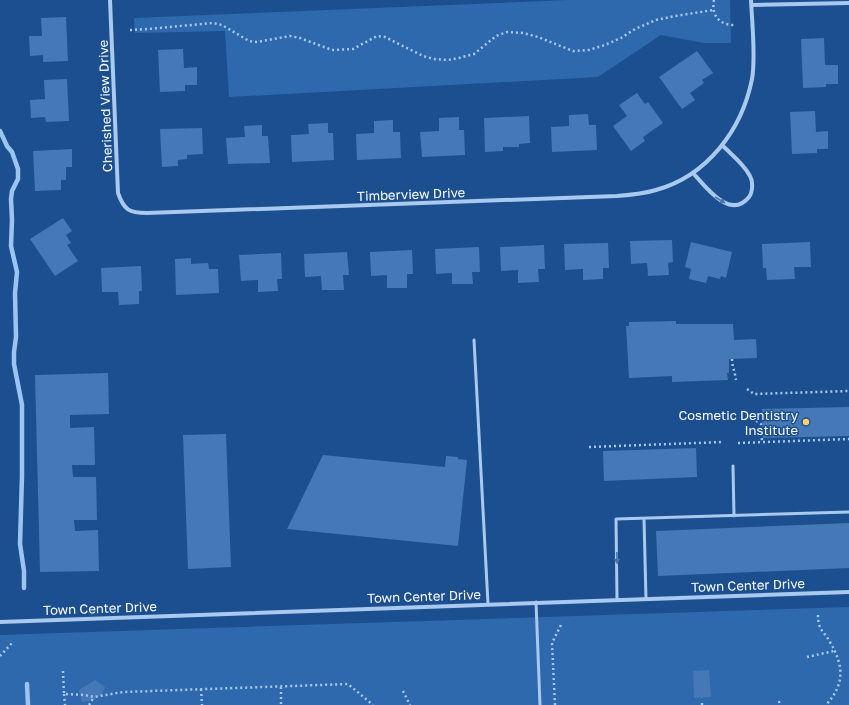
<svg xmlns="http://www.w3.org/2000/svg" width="849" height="705" font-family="'Golos Text',sans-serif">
<rect width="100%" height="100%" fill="#1b4f8f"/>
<path fill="#2e69ad" d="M 569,0 L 730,0 L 731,43 L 704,43 L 661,35 L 598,77 L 229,97 L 225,31 L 135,33 L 134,18 Z
M 849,607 L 849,705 L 0,705 L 0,635 Z"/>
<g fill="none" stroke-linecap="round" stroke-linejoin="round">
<path stroke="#9cc4f0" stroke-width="4.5" d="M 0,131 L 7,146 L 12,152 L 18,169 L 18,179 L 12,191 L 11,199 L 12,220 L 11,246 L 17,272 L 15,293 L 16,337 L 14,352 L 14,364 L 22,405 L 22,476 L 20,544 L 24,571 L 24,588
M 27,684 L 28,705"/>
</g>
<path fill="#4478b7" d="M 66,17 L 68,61 L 43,62 L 43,55 L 30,56 L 29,36 L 42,36 L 41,18 Z
M 824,38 L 825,65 L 838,65 L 838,84 L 826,84 L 826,87 L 803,88 L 801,39 Z
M 183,49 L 184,68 L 197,67 L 197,85 L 185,85 L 185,91 L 160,92 L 158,50 Z
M 697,51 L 713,73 L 702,80 L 704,83 L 690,93 L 695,100 L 682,109 L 659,77 Z
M 67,79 L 69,121 L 46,122 L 45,117 L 31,118 L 30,100 L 45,99 L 44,80 Z
M 637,93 L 645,104 L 648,102 L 663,123 L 643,137 L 645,141 L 631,151 L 613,126 L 627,116 L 619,105 Z
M 815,111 L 816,132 L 828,131 L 828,149 L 817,149 L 817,153 L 792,154 L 790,112 Z
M 588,114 L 589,125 L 596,125 L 597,150 L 552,152 L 551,127 L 569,126 L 569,115 Z
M 529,116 L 530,143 L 519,144 L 519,147 L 503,147 L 503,151 L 485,152 L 484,118 Z
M 459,117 L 459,130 L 464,130 L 465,155 L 422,157 L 420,132 L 439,131 L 439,118 Z
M 393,120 L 393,132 L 400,132 L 401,158 L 357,160 L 356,134 L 374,133 L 374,121 Z
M 328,123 L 328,133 L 333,133 L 334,160 L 292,162 L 291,135 L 309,134 L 308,124 Z
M 262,125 L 262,136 L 268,136 L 270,163 L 228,164 L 226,138 L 245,137 L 244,126 Z
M 202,128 L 203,154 L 187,155 L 187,159 L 178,160 L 178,166 L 162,167 L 160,129 Z
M 72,149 L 72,167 L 66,167 L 66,180 L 61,180 L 61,190 L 35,191 L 33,151 Z
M 63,218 L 72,231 L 66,235 L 71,243 L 67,245 L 78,261 L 55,276 L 30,239 Z
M 672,240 L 673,262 L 668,263 L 669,275 L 648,276 L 647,263 L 631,264 L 630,241 Z
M 691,242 L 732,252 L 726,278 L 721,276 L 720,279 L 708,276 L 706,283 L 689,279 L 691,269 L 685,267 Z
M 810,242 L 811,267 L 794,267 L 795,279 L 767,280 L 766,268 L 763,268 L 762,244 Z
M 608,243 L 609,268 L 603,268 L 603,279 L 583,280 L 583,269 L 565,270 L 564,244 Z
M 544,245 L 545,269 L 538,269 L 539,282 L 518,283 L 518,270 L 501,271 L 500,247 Z
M 479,247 L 480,272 L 472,272 L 473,284 L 452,284 L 452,273 L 436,274 L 435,249 Z
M 412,250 L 413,274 L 407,274 L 407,288 L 387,288 L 387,275 L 371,276 L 370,252 Z
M 347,252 L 349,275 L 343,275 L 344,290 L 322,290 L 321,276 L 305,277 L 304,254 Z
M 281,253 L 282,279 L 277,279 L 278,291 L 258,292 L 258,280 L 241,281 L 239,255 Z
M 191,258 L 191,264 L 208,263 L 209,269 L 218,269 L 219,293 L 176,295 L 175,259 Z
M 141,266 L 142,291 L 139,291 L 139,304 L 119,305 L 118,292 L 102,292 L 101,268 Z
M 676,321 L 676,324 L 733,324 L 734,340 L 756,339 L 757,358 L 729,359 L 729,373 L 727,373 L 728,380 L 672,382 L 672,376 L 629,378 L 626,326 L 629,326 L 629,322 Z
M 108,373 L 109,414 L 70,415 L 70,428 L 94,427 L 95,465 L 72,465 L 73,477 L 96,477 L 97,520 L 74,520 L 75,531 L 98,530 L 99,571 L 40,572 L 35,375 Z
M 849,407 L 849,436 L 763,438 L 762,409 Z
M 226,434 L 231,567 L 188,569 L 183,435 Z
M 696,448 L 697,477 L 604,481 L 603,451 Z
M 323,455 L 445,467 L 446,456 L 458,457 L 458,459 L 467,460 L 458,546 L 287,529 Z
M 849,523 L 849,568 L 658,576 L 656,531 Z
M 709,670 L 711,697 L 694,698 L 693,671 Z
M 95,680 L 105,687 L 102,694 L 94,700 L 82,702 L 79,690 Z"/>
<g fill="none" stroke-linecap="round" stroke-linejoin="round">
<path stroke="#a9c9ee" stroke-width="2.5" stroke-dasharray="2 3" stroke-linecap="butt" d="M 714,0 C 711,15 719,25 734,25
M 130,30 L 148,29 L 213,23 L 222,25 L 249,41 L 257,42 L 290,36 L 300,38 L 332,50 L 353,49 L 377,36 L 385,37 L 423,56 L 434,59 L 448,60 L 459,58 L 474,54 L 496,36 L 507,32 L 523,33 L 538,37 L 573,51 L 589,50 L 605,45 L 621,38 L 635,29 L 656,20 L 675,16 L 714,10
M 732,359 C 732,366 735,372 736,380
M 747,389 L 754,394 L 849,391
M 752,418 L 761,424 L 762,442
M 738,443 L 849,439
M 589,447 L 723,442
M 818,615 C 818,630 823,630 830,642 C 844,666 845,684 826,705
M 0,656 L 12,643
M 807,657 L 834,651
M 63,671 L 64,694 L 85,695 L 94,697 L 123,692 L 348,684 L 373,705
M 281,687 L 281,705
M 201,689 L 202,705
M 403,691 L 410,705
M 64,694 L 65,705
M 779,701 L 780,705
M 89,705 L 94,697
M 555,705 L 552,643 L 562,623
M 702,705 L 702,701"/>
<path stroke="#a9c9ee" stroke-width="3" d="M 474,340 L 488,604
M 733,466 L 734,516
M 644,519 L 646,599
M 617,600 L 616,519 L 849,512
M 536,602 L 540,705"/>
<path stroke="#a9c9ee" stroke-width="4" d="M 110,0 L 118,193 C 124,210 129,213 147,213 L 617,196 C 630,195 643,194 656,190 C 707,176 742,130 752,79 C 756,57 752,23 751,0
M 752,5 L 849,3
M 693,173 C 705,186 730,221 749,197 C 753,192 753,181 750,176 C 744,164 732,155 723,146
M 0,622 L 849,592"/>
</g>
<defs><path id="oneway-solid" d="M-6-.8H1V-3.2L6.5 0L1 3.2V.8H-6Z"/></defs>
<g fill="#4674ac">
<use href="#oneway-solid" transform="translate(720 200) rotate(31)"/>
<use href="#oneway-solid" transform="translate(617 558) rotate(89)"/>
</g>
<circle fill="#ffd166" stroke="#1b4f8f" stroke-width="1.5" cx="806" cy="422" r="4"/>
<g text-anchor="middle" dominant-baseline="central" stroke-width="3" stroke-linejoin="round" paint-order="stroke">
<g font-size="13" fill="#fff" stroke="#1b4f8f">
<text transform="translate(105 106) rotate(-92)">Cherished View Drive</text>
<text transform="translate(411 194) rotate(-2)">Timberview Drive</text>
<text transform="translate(748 585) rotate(-2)">Town Center Drive</text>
<text transform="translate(424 596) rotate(-2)">Town Center Drive</text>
<text transform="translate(100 608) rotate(-2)">Town Center Drive</text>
</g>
<g font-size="13" fill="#fff" stroke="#1b4f8f" text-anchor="end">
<text x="798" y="415">Cosmetic Dentistry<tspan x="798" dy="15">Institute</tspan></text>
</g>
</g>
</svg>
